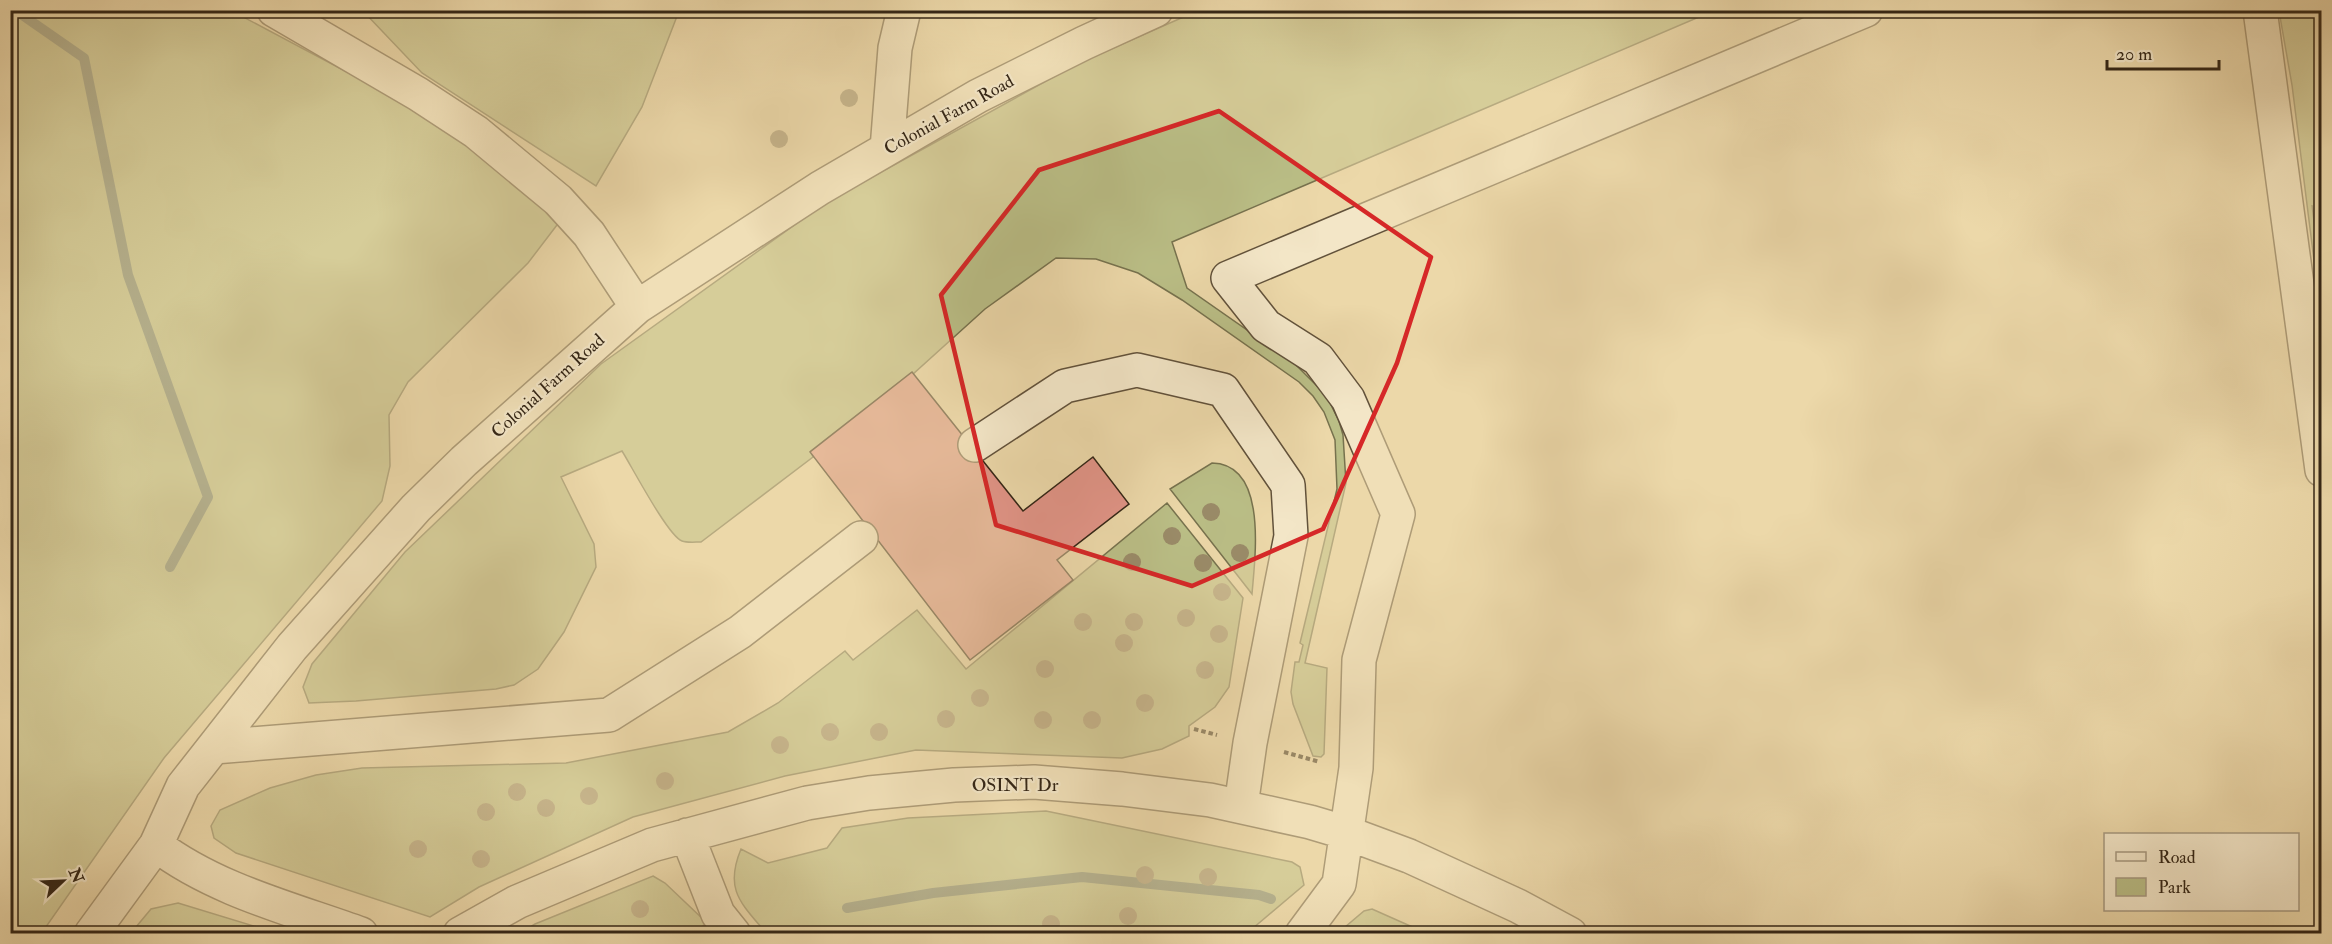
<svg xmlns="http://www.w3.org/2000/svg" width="2332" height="944" font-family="'IM FELL Double Pica',serif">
<rect width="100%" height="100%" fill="#ecd8a9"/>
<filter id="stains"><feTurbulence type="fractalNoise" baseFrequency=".00333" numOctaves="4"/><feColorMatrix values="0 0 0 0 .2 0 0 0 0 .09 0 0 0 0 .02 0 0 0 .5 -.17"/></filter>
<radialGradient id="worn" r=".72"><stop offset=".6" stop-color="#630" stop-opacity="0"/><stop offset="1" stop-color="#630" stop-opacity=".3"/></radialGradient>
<path fill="#babe86" stroke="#77724e" stroke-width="1.5" d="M 10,11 L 232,11 L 460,132 L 560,221 L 528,263 L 408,382 L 389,415 L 390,466 L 382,501 L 164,758 L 41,934 L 10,933 Z
M 363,11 L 679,11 L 642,107 L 596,186 L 422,73 Z
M 1197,11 L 1713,11 L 1172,242 L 1187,288 L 1293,362 L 1326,395 L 1339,421 L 1343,435 L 1346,483 L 1305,663 L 1327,668 L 1324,754 L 1321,757 L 1313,756 L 1293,704 L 1291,692 L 1295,662 L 1299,662 L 1303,645 L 1300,643 L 1337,489 L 1335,440 L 1324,412 L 1313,396 L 1299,382 L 1182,300 L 1138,273 L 1096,259 L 1056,258 L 985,309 L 913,374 L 911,373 L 811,451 L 813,457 L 701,542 C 695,542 687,543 682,541 C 668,536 632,467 622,451 L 561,477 L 594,544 L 596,567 L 564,632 L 538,669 L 514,685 L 496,689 L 356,701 L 309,703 L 303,687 L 312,664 L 405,552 L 601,364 L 825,203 L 1077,64 Z
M 2279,11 L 2321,11 L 2321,270 L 2312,205 L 2321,278 L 2321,316 L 2292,85 Z
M 1212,463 C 1268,464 1255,557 1252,594 L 1170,489 Z
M 1167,503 L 1243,598 L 1229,687 L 1215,707 L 1189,726 L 1189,736 L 1162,749 L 1122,758 L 916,750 L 785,776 L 633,817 L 479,887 L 430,917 L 236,853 L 214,838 L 211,826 L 220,810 L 270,788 L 316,775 L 362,768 L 566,763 L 728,732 L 778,703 L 845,651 L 853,660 L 917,610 L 966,669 Z
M 1046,811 L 1292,862 L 1300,867 L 1304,885 L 1246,934 L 766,933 C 741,903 724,890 741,849 L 768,863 L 827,848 L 842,828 L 908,818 Z
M 653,876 L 665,883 L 707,923 L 693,933 L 519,934 L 535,924 Z
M 178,903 L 257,927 L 287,933 L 131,933 L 151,909 Z
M 1372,909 L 1426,933 L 1338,933 L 1364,911 Z"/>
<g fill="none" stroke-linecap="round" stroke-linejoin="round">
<path stroke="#717f6c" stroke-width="10" d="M 15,10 L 84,58 L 128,275 L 208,497 L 170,567
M 847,908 L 933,893 L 1082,877 L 1259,895 L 1271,899
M 1349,933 L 1351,934"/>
</g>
<path fill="#e19487" stroke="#342616" stroke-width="1.5" d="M 912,372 L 1023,511 L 1093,457 L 1129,504 L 1057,560 L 1073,580 L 970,660 L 810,452 Z"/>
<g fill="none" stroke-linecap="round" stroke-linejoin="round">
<g stroke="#62523b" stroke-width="36">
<path id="minor" d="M 274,10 L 418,94 L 476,132 L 558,200 L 589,234 L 637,307
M 2260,10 L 2322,470
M 887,149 L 895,48 L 904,10
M 975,445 L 1065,386 L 1137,370 L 1223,390 L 1288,485 L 1291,536 L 1250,743 L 1241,806
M 214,747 L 609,715 L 740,632 L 861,538
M 687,835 L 718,914 L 734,934
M 156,845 C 215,890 292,909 361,934
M 91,934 L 156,845 L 183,786 L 292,647 L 416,508 L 464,461 L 637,307 L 820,188 L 978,96 L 1084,43 L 1156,10
M 460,934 L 517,902 L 652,845 L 807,803 L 869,793 L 954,785 L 1034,782 L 1122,789 L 1210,800 L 1310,822 L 1347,833 L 1409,856 L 1518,906 L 1570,934
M 1302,934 L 1339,884 L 1356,768 L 1359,660 L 1398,514 L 1348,399 L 1318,359 L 1266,326 L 1228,278 L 1866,10"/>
</g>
<path stroke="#342616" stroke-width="4" stroke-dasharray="4.5 3" stroke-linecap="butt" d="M 1194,729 L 1217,735
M 1284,752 L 1320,762"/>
<use href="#minor" stroke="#f3e6c7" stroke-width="33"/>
</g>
<g fill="#9a8b68">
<circle cx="849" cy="98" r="9"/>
<circle cx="779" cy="139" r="9"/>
<circle cx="1211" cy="512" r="9"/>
<circle cx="1172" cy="536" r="9"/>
<circle cx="1240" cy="553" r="9"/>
<circle cx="1132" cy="562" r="9"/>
<circle cx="1203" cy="563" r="9"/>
<circle cx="1222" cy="592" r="9"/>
<circle cx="1186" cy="618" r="9"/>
<circle cx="1083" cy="622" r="9"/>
<circle cx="1134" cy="622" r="9"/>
<circle cx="1219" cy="634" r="9"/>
<circle cx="1124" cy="643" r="9"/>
<circle cx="1045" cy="669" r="9"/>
<circle cx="1205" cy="670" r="9"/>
<circle cx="980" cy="698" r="9"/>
<circle cx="1145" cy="703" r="9"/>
<circle cx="946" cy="719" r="9"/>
<circle cx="1043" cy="720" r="9"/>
<circle cx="1092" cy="720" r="9"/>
<circle cx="830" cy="732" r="9"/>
<circle cx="879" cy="732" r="9"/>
<circle cx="780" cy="745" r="9"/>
<circle cx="665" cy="781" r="9"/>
<circle cx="517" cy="792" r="9"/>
<circle cx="589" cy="796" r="9"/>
<circle cx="546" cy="808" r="9"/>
<circle cx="486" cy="812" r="9"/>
<circle cx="418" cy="849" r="9"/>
<circle cx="481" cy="859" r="9"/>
<circle cx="1145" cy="875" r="9"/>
<circle cx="1208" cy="877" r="9"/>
<circle cx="640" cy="909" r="9"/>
<circle cx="1128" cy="916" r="9"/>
<circle cx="1051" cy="924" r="9"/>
</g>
<path d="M0 0H2332V944H0ZM 1219,111 L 1431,257 L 1397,363 L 1323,529 L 1192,586 L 996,525 L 941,295 L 1039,170 Z" fill="#ecd8a9" fill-opacity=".55" fill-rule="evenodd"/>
<path fill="none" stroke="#d62828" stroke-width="4.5" stroke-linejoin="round" d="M 1219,111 L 1431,257 L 1397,363 L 1323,529 L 1192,586 L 996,525 L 941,295 L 1039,170 Z"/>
<g text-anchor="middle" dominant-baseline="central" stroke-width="4.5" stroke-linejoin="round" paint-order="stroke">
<g font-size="18" fill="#342616" stroke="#f3e6c7">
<text transform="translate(949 115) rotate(-29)">Colonial Farm Road</text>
<text transform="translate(548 386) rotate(-42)">Colonial Farm Road</text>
<text x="1015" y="785">OSINT Dr</text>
</g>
</g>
<rect width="2332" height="944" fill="none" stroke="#ecd8a9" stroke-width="36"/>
<rect x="12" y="12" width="2308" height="920" fill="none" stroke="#342616" stroke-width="3"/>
<rect x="18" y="18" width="2296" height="908" fill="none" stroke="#342616" stroke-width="1.5"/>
<rect x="2104" y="833" width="195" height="78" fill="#f3e6c7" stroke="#a79980" stroke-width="1.5"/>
<rect x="2116" y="852" width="30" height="9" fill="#f3e6c7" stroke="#a79980" stroke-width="1.5"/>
<text x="2158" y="863" font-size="18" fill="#342616">Road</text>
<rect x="2116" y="878" width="30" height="18" fill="#babe86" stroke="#a79980" stroke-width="1.5"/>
<text x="2158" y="893" font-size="18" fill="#342616">Park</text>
<g transform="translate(63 881) rotate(67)" stroke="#f3e6c7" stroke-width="4.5" paint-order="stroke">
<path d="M0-4.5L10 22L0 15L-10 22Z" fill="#342616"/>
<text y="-9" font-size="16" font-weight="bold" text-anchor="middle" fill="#342616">N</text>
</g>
<path d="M2107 60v9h112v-9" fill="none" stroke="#342616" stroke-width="3"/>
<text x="2116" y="60" font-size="18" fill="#342616" stroke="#f3e6c7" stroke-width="4.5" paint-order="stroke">20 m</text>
<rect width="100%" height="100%" filter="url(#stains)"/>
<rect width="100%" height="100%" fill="url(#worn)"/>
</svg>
